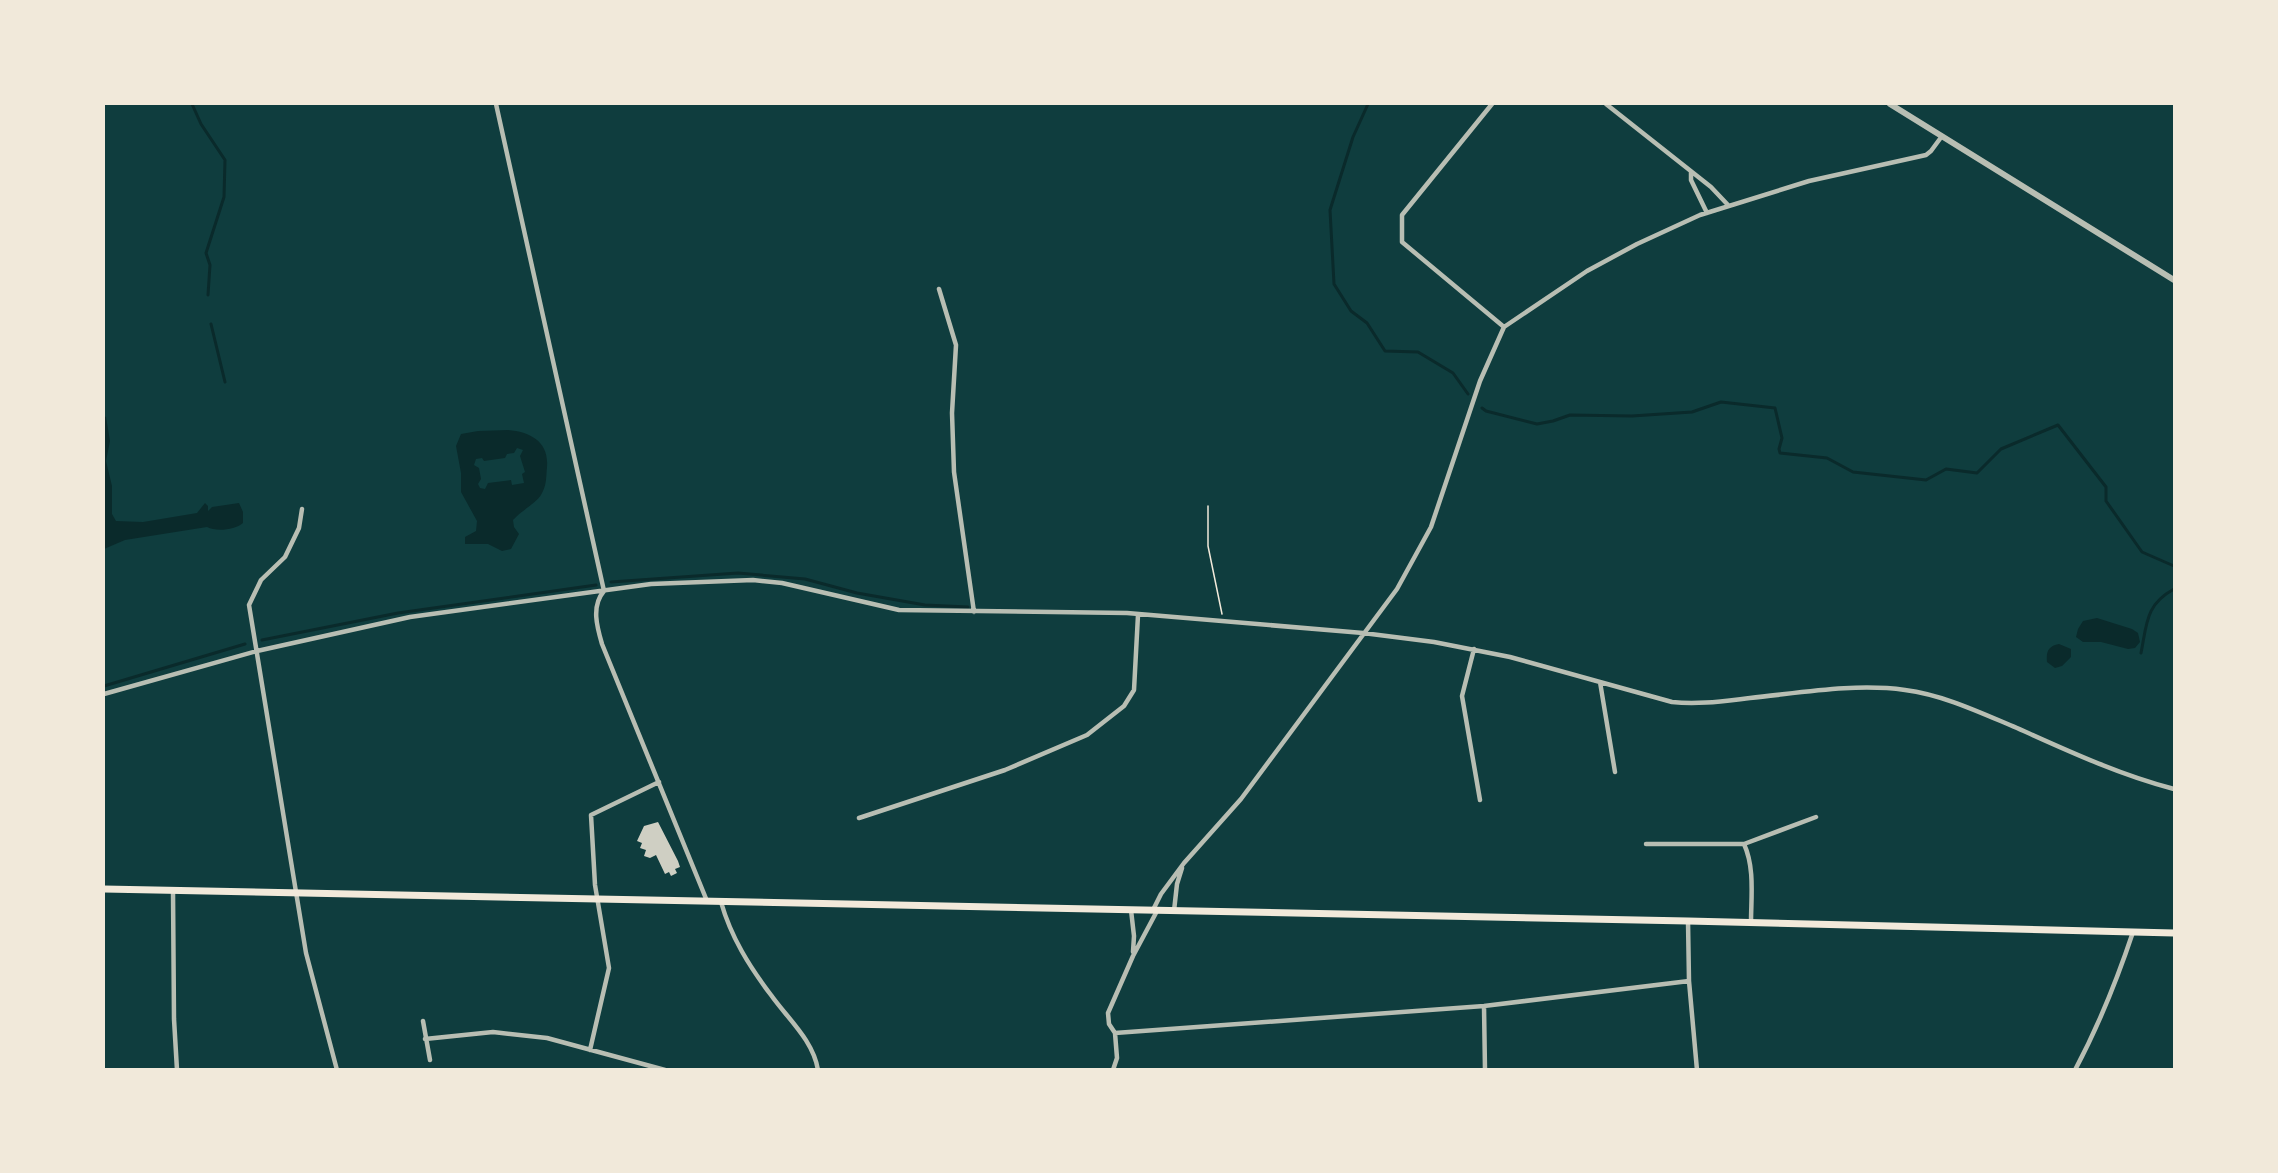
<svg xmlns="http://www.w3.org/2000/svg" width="2278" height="1173" font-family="'Nunito Sans',sans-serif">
<rect width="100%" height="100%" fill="#0f3d3e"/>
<path fill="#0a2a2b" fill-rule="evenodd" d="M 104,416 L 106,417 L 110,441 L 106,461 L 112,486 L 112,514 L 116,521 L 143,522 L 197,513 L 205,503 L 208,506 L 208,511 L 212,507 L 239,503 L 243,512 L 243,523 C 235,530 216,532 207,527 L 125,540 L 104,549 Z
M 508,430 C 531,432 549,442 547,467 C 546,477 547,485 541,495 C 536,503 521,511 513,520 L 514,527 L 519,534 L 511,549 L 502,551 L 488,544 L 465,544 L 465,537 L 476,531 L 477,521 L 461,492 L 461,473 L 456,446 L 461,434 L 478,431 ZM 517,448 L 523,450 L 520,456 L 525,472 L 522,474 L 524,483 L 512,485 L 511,480 L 488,483 L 485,489 L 480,488 L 478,484 L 481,479 L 479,468 L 474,465 L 476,459 L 482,458 L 484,461 L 505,458 L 507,454 L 514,453 Z
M 2097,618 L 2132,629 L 2138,633 L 2140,642 L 2135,648 L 2128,649 L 2101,642 L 2083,642 L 2076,637 L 2078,629 L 2083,621 Z
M 2059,644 L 2071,649 L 2071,657 L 2062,666 L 2055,668 L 2047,662 C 2046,652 2048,646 2059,644 Z"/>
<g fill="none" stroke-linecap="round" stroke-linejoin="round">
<path stroke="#0a2a2b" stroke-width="3" d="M 192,104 L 201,124 L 225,160 L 224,197 L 206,253 L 210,265 L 208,295
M 1368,104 L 1353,137 L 1330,210 L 1334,284 L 1351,311 L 1367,323 L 1385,351 L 1418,352 L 1453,373 L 1468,394
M 211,324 L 225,382
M 1482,408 L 1486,411 L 1537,424 L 1553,421 L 1570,415 L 1632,416 L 1692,412 L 1721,402 L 1775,408 L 1782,438 L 1779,449 L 1780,453 L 1827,458 L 1853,472 L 1926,480 L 1946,469 L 1977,473 L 2001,449 L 2058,425 L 2106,487 L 2106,501 L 2142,552 L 2174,566
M 611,582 L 738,573 L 805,579 L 857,593 L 925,605 L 968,607
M 262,640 L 398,613 L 596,585
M 2141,653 C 2147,624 2145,605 2174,589
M 104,686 L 245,644"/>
</g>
<path fill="#cfcfc3" d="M 658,822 L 678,861 L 680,867 L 675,869 L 677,873 L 671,876 L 669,872 L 665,874 L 656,855 L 650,858 L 644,856 L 646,850 L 640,848 L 642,843 L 637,841 L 644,826 Z"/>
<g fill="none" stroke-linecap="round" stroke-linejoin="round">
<path stroke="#f1e9da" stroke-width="1.5" d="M 1208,506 L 1208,546 L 1222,614"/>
<path stroke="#b8beb3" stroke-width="4.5" d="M 496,104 L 604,591
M 1492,104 L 1402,215 L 1402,242 L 1504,327
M 1606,104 L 1711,187 L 1728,205
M 1691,172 L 1691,180 L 1707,213
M 939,289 L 956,345 L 952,413 L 954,472 L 974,612
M 302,509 L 299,528 L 285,557 L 261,580 L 249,605 L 306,953 L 337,1070
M 604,591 C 591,606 597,627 602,644 L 707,901
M 1474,649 L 1462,696 L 1480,800
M 1600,682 L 1615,772
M 104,694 L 257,651 L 410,617 L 651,584 L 753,580 L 782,583 L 899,610 L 1127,613 L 1363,633 L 1434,642 L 1510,657 L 1672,702 C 1698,705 1724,701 1750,698 C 1800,693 1854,683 1905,690 C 1944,695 1981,713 2017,728 C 2068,751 2120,775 2174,789
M 859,818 L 1005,770 L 1087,735 L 1124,706 L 1134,690 L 1138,615
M 1646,844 L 1744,844 L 1816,817
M 1744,844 C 1755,868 1751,897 1751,923
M 173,891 L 174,1019 L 177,1070
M 721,902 C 731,937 749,966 771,995 C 788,1019 813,1040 818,1070
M 1131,910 L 1134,936 L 1133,952
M 1153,910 L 1161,894 L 1184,863 L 1241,799 L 1397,589 L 1431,527 L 1480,381 L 1504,327 L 1587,271 L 1637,244 L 1700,215 L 1809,181 L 1926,155 L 1931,151 L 1942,136
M 1174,911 L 1177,884 L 1182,868
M 1688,921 L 1689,981 L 1697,1070
M 1484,1006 L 1485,1070
M 423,1021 L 430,1060
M 1115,1033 L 1484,1006 L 1689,981
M 425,1039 L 493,1032 L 547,1038 L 665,1070
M 590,1050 L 609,968 L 595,885 L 591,815 L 659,782
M 1113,1070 L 1117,1058 L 1115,1033 L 1109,1024 L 1108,1013 L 1133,956 L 1157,911
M 2075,1070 C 2099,1025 2117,980 2133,932"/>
<path stroke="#b8beb3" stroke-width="6" d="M 1890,104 L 2174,280"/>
<path stroke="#f1e9da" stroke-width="7" d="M 104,889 L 1688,921 L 2174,933"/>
</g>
<rect width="2278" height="1173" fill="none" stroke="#f1e9da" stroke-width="210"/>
</svg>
